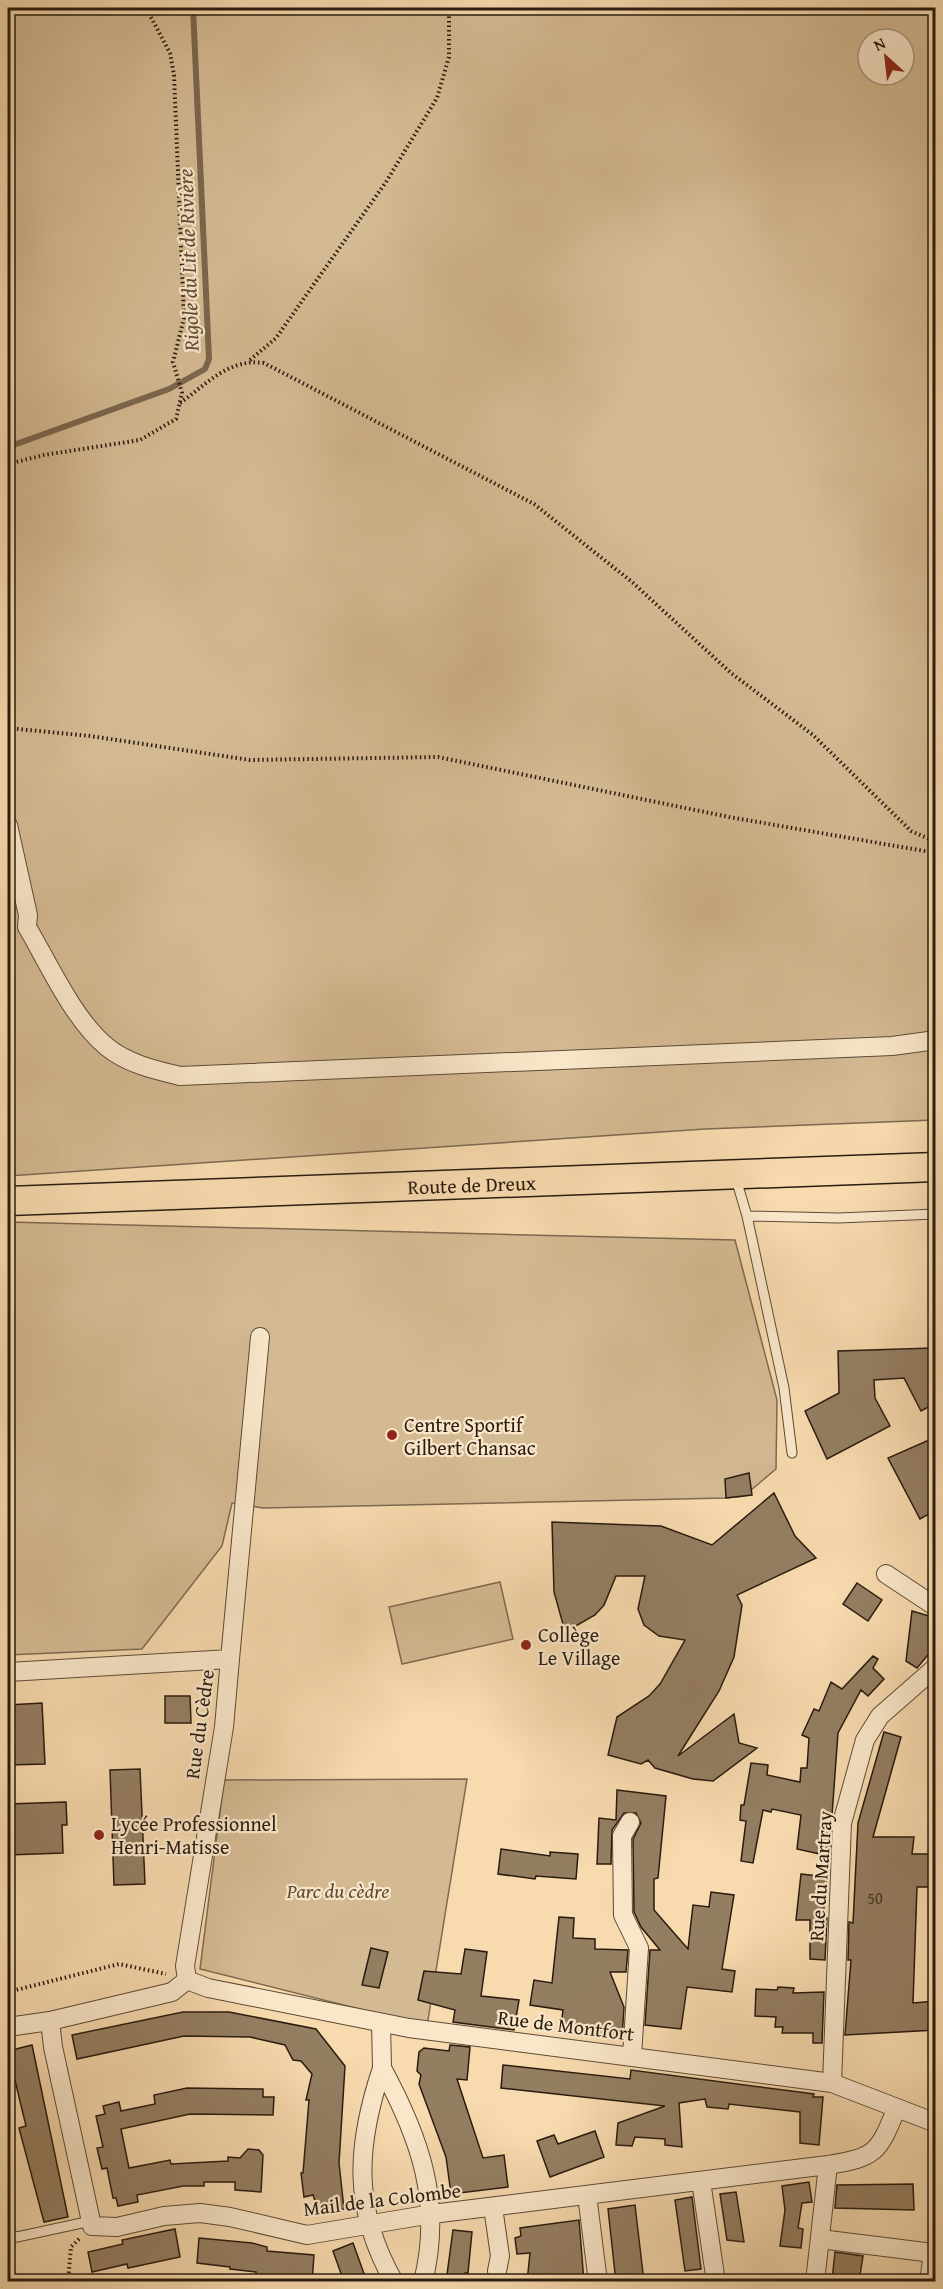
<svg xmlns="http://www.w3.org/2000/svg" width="943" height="2289" font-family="'Gentium Book Plus',serif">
<rect width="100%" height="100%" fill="#f7daae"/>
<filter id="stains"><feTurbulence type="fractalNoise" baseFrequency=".00333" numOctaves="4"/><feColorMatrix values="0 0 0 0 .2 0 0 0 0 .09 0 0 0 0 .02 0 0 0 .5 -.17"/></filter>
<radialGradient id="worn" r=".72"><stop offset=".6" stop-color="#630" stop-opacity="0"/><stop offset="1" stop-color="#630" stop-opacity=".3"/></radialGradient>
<path fill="#d4ba93" stroke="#7e6a51" stroke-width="1.5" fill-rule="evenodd" d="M 8,8 L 935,8 L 935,1120 L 705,1129 L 8,1176 ZM 868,39 L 904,39 L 904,75 L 868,75 Z
M 8,1222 L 735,1240 L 777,1400 L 776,1469 L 744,1496 L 726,1498 L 263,1508 L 232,1503 L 222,1546 L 142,1649 L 8,1655 Z
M 500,1582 L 513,1639 L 402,1664 L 389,1607 Z
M 467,1779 L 427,2026 L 200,1969 L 224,1780 Z"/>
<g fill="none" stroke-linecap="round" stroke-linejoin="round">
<path stroke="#7b674e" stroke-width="6" d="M 8,447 L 169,389 L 205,369 L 209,359 L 193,8"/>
</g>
<path fill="#947e62" stroke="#291b0f" stroke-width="1.5" d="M 933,1348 L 936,1350 L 936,1403 L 921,1411 L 904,1378 L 874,1380 L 875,1398 L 890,1426 L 827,1459 L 805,1411 L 839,1393 L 838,1351 Z
M 936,1437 L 936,1461 L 929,1465 L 936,1478 L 936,1510 L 920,1519 L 888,1458 Z
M 749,1473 L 752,1495 L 726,1498 L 725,1479 Z
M 774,1493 L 795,1536 L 816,1558 L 737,1595 L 742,1605 L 734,1657 L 719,1691 L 678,1756 L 734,1714 L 739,1743 L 757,1748 L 713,1781 L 693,1779 L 655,1768 L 648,1760 L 641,1764 L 608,1755 L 617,1717 L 649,1696 L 660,1684 L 685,1640 L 659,1636 L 644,1625 L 638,1609 L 645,1576 L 616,1576 L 604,1605 L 595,1615 L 574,1627 L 564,1628 L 554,1592 L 552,1522 L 661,1526 L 712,1545 Z
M 857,1583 L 882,1600 L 868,1621 L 843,1604 Z
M 912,1611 L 936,1618 L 932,1650 L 917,1668 L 906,1661 Z
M 873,1656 L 878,1659 L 873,1668 L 884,1679 L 868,1696 L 861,1690 L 838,1733 L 829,1856 L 797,1849 L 801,1815 L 772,1809 L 771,1812 L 763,1810 L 753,1863 L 741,1861 L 746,1821 L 740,1820 L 741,1805 L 744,1805 L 751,1763 L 768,1765 L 767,1775 L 800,1782 L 801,1768 L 807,1768 L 809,1738 L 802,1735 L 814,1709 L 819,1711 L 831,1682 L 842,1689 Z
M 165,1696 L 190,1696 L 191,1723 L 165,1723 Z
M 42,1703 L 45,1764 L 8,1765 L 8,1705 Z
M 884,1732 L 901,1737 L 873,1837 L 914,1837 L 912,1854 L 936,1854 L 936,1887 L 917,1887 L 913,2003 L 936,2001 L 936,2030 L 845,2035 L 851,1960 L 848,1960 L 849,1922 L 853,1923 L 858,1823 Z
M 140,1769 L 145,1884 L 114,1885 L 110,1770 Z
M 617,1790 L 666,1796 L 658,1878 L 654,1879 L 654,1910 L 688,1949 L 693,1905 L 709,1907 L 711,1892 L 734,1895 L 722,1969 L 735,1971 L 732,1992 L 687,1987 L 681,2029 L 645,2025 L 650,1950 L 660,1950 L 641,1927 L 634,1912 L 633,1839 L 641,1823 L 636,1813 L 624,1813 L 612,1830 L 611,1864 L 597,1864 L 599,1818 L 616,1820 Z
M 66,1802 L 67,1825 L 62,1825 L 63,1853 L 8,1855 L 8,1804 Z
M 501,1849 L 550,1856 L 550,1852 L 578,1854 L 576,1879 L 536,1876 L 535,1879 L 498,1874 Z
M 801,1874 L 827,1877 L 823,1917 L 827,1918 L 825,1960 L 810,1959 L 810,1920 L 796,1920 Z
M 559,1917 L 574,1918 L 573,1938 L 595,1939 L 595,1949 L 628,1950 L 626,1972 L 610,1972 L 624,2007 L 622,2038 L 560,2033 L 563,2010 L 530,2005 L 534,1980 L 552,1983 Z
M 371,1948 L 388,1952 L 379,1988 L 362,1985 Z
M 465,1949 L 487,1952 L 481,1996 L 519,2000 L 514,2030 L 453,2022 L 455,2010 L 418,2000 L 424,1971 L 461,1974 Z
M 778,1987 L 794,1988 L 793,1993 L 824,1992 L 822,2043 L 813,2043 L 813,2033 L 782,2033 L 783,2027 L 775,2027 L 776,2017 L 755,2016 L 756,1989 L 777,1990 Z
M 183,2012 L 229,2012 L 316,2029 L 345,2066 L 339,2163 L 344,2209 L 319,2212 L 313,2195 L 304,2197 L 301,2173 L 303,2173 L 309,2100 L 306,2100 L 312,2074 L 301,2061 L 293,2060 L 285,2045 L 250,2037 L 184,2036 L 77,2059 L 72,2035 Z
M 32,2045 L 68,2217 L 44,2222 L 19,2128 L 26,2126 L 8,2051 Z
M 450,2045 L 470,2047 L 467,2080 L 457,2079 L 483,2158 L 504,2155 L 508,2187 L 451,2194 L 446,2157 L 419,2084 L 421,2075 L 417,2071 L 419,2052 L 424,2048 L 449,2051 Z
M 503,2065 L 630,2079 L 631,2070 L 814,2094 L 813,2097 L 823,2097 L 819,2145 L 800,2143 L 800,2112 L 729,2104 L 728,2109 L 707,2107 L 705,2099 L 679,2103 L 682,2147 L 665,2145 L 665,2139 L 635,2137 L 632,2146 L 616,2145 L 618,2123 L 665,2106 L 501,2088 Z
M 187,2088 L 263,2089 L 263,2097 L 274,2097 L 273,2115 L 190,2114 L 121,2129 L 129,2168 L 170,2160 L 171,2164 L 228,2161 L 228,2157 L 240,2158 L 248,2149 L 259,2150 L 263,2155 L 261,2192 L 235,2190 L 235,2182 L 204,2182 L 204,2186 L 183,2186 L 137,2195 L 138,2202 L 118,2206 L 116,2198 L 113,2198 L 107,2168 L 102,2169 L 97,2148 L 103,2147 L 96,2116 L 105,2114 L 103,2106 L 119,2102 L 121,2111 L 155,2104 L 154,2095 Z
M 595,2131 L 604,2157 L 550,2177 L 537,2141 L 554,2135 L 558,2144 Z
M 809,2182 L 812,2202 L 802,2203 L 798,2228 L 803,2229 L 801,2248 L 780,2246 L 785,2210 L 782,2186 Z
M 913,2184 L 914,2210 L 835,2208 L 837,2185 Z
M 736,2192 L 744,2242 L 727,2240 L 720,2194 Z
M 692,2197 L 701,2269 L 685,2271 L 675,2200 Z
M 635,2205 L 644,2282 L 616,2282 L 608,2209 Z
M 579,2220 L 584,2282 L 527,2282 L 530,2253 L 517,2254 L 515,2238 L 521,2236 L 520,2228 Z
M 175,2229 L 180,2257 L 128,2268 L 127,2264 L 92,2272 L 88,2252 L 123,2244 L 122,2240 Z
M 453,2230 L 472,2232 L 468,2273 L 465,2273 L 463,2282 L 446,2282 Z
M 199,2238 L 252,2243 L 267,2247 L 267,2251 L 314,2255 L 312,2282 L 283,2281 L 283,2278 L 256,2276 L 256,2272 L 230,2269 L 230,2267 L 197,2263 Z
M 353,2243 L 367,2282 L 344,2282 L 333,2251 Z
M 835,2252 L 863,2256 L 859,2282 L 832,2280 Z"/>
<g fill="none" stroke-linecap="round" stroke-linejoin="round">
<g stroke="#5c4b37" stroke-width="11">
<path id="lane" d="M 736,1179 L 747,1216 L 839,1218 L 936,1214
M 747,1216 L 784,1388 L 792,1453
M 8,2234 L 17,2237 L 91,2221"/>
</g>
<g stroke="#5c4b37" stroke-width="20">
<path id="street" d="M 8,825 L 28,915 L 27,927 C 49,964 73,1019 107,1047 C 128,1064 155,1070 180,1076 L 892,1046 L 936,1040
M 886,1574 L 936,1607
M 230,1659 L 260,1337
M 8,1672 L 230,1659 L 224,1727 L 185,1966 L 187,1980
M 630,1822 L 622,1836 L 623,1915 L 639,1948 L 632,2056
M 187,1980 L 172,1992 L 50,2021 L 53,2047 L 92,2226 L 117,2227 L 164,2216 L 200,2213 L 230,2217 L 307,2235 L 432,2214 L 828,2165 C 876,2157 878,2153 896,2110
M 187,1980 L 208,1988 L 409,2028 L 832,2083 L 936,2123
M 381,2023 L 382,2068
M 8,2027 L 50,2021
M 832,2083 L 842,1823 L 865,1740 L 880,1716 L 936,1667
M 701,2181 L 716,2282
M 587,2195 L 598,2282
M 493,2207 L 500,2256 L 497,2271
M 820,2239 L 933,2253 L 929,2282
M 394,2282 C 352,2208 356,2146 382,2068 C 420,2138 443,2202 423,2282
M 815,2282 L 828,2165"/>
</g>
<g stroke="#291b0f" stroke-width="31">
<g id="primary">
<path id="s1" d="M 8,1201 L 936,1167"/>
</g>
</g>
<path stroke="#291b0f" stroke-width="4" stroke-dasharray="1.5 3" stroke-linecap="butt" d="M 250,360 L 276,338 L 386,182 L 437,98 L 449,57 L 449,8
M 180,403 C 207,384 229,358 264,363 L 534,504 L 632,582 L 731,673 L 813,735 L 911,831 L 936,842
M 8,464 L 44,455 L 140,440 L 176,419 L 182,393 L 173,362 L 184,318 L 174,75 L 170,53 L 146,8
M 8,728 L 90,736 L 250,760 L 438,757 L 729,817 L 936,853
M 8,1992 L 119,1964 L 166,1974
M 8,2281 L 16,2282
M 68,2282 L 71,2247 L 80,2238"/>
<use href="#lane" stroke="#fae7ca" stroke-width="9"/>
<use href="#street" stroke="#fae7ca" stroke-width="18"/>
<use href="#primary" stroke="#f7daae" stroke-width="28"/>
</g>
<g fill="#8f2418" stroke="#fae7ca" stroke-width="2">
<circle cx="392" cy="1435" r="6"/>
<circle cx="526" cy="1645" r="6"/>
<circle cx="99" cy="1835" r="6"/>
</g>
<g text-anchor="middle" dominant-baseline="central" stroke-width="4.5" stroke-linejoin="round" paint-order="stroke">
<g font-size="16" fill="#443424">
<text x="875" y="1898">50</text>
</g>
<g font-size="20" fill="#291b0f" stroke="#fae7ca">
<text stroke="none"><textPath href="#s1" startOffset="464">Route de Dreux</textPath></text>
<text transform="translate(199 1724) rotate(-82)">Rue du Cèdre</text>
<text transform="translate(820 1876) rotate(-86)">Rue du Martray</text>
<text transform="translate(566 2025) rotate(7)">Rue de Montfort</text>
<text transform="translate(382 2199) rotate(-7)">Mail de la Colombe</text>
</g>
<g font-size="20" fill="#291b0f" stroke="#fae7ca" text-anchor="start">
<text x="404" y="1424">Centre Sportif<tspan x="404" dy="23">Gilbert Chansac</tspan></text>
<text x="538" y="1634">Collège<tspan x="538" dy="23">Le Village</tspan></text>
<text x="111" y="1823">Lycée Professionnel<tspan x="111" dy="23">Henri-Matisse</tspan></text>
</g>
<g font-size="20" font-style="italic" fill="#5c4b37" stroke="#fae7ca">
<text x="338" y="1890">Parc du cèdre</text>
</g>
<g font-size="21" font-style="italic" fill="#5f4d39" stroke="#fae7ca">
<text transform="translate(188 260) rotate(-92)">Rigole du Lit de Rivière</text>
</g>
</g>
<rect width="943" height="2289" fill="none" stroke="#f7daae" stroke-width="30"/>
<rect x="9" y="9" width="925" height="2271" fill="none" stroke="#291b0f" stroke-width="3"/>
<rect x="15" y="15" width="913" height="2259" fill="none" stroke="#291b0f" stroke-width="1.5"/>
<g transform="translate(886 57) rotate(333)"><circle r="28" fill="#fae7ca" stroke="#a6957f" stroke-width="1.5"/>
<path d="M0-4.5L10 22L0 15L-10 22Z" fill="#8f2418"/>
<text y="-9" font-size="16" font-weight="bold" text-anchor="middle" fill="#291b0f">N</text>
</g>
<rect width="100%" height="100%" filter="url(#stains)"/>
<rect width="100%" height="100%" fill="url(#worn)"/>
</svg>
